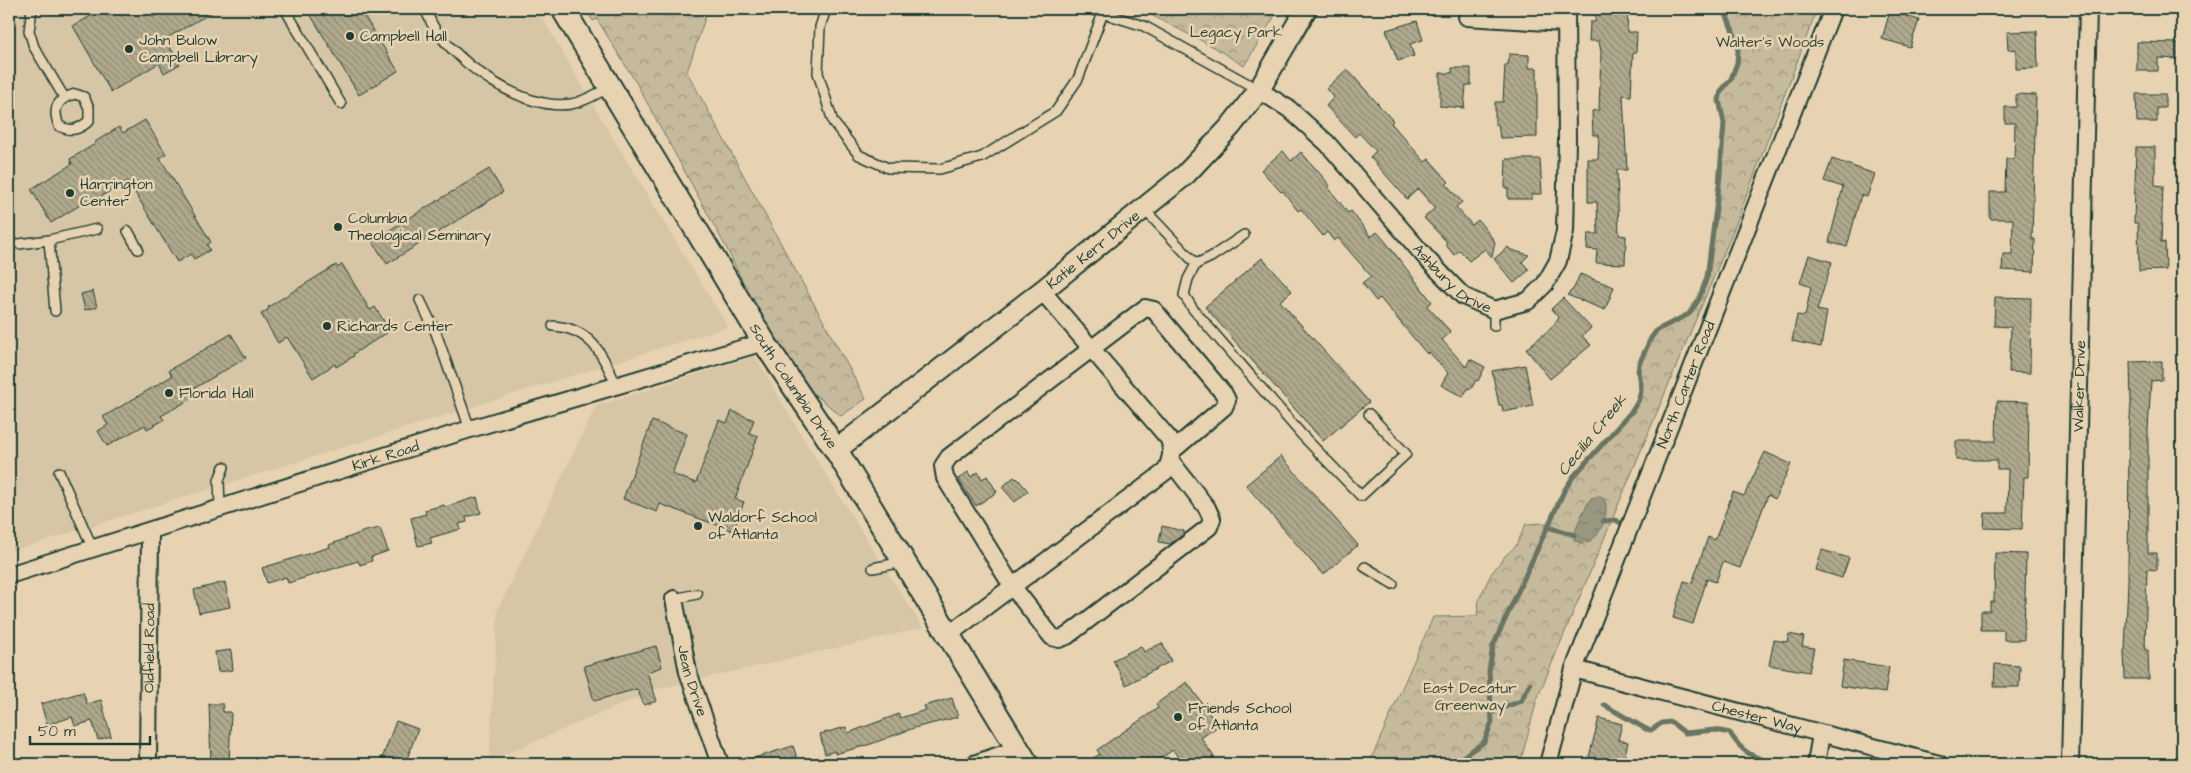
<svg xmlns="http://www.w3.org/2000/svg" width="2191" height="773" font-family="'Architects Daughter',sans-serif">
<defs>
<pattern id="forest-crowns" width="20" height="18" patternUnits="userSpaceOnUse" patternTransform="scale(1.25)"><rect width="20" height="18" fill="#c6ba9c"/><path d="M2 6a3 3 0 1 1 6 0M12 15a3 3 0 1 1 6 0" fill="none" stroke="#a09880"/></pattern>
<pattern id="water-ripples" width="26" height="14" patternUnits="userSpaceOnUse" patternTransform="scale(1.25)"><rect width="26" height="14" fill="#989880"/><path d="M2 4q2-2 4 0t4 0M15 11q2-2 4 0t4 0" fill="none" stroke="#7b7d6a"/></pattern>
<pattern id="building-back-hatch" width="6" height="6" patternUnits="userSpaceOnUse" patternTransform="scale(1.25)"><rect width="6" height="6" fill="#b0a98e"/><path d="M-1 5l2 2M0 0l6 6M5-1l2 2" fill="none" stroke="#8f8b75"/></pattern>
</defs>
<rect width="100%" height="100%" fill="#e7d3b1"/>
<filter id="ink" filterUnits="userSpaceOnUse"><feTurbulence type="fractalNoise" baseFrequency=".02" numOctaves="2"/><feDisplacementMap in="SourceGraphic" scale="10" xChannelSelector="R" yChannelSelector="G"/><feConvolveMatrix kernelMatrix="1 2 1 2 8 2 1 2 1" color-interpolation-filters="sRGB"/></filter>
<g filter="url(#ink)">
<path fill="#d6c6a6" d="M 9,9 L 537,9 L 606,126 L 728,327 L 9,552 Z
M 755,356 L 806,443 L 923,628 L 658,689 L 489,761 L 498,609 L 596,406 Z"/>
<path fill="url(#forest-crowns)" stroke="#727c68" d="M 585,9 L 708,9 L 687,72 L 866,399 L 841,416 L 812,392 L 764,326 L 728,251 L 638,86 L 597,19 L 593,21 Z
M 1139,9 L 1279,9 L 1244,66 L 1212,46 Z
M 1724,9 L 1817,9 L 1735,226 L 1537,699 L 1520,764 L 1369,764 L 1433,617 L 1477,616 L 1479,599 L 1491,574 L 1505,556 L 1516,546 L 1526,524 L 1549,523 L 1564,491 L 1573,477 L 1632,411 L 1638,401 L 1641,390 L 1638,372 L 1639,364 L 1651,338 L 1657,330 L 1667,324 L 1680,320 L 1689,314 L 1699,299 L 1707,277 L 1719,185 L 1724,123 L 1719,100 L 1721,91 L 1731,79 L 1737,63 L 1738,51 L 1736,39 Z"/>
<path fill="url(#water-ripples)" stroke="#687462" d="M 1598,496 L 1604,499 C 1612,512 1596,554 1574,540 C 1575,526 1584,510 1591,498 Z"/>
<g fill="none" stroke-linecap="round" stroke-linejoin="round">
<path stroke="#687462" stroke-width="5" d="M 1603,521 L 1616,520 L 1622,524
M 1548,527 L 1575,535
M 1604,705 L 1646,729 L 1651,730 L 1662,723 L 1671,722 L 1685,733 L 1715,730 L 1730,733 C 1743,754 1753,757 1776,764
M 1492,712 L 1521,701 L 1530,684
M 1458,764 L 1465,755 L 1484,742 L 1492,722 L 1489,671 L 1493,646 L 1564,491 L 1573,477 L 1632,411 L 1638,401 L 1641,390 L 1638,372 L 1639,364 L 1651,338 L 1657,330 L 1689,314 L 1699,299 L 1707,277 L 1719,185 L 1724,123 L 1719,100 L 1721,91 L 1731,79 L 1737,63 L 1738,51 L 1736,39 L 1724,9"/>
</g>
<path fill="url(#building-back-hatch)" stroke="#1f3d34" d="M 103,9 L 148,9 L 153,17 L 168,9 L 218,9 L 165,39 L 180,64 L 164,73 L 159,63 L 111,92 L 73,26 Z
M 307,9 L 360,9 L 398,71 L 359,95 Z
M 1596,9 L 1628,9 L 1627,32 L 1637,32 L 1636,53 L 1633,53 L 1631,96 L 1623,95 L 1627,170 L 1617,170 L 1619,235 L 1626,236 L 1625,264 L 1596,263 L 1597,250 L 1587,249 L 1588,234 L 1598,234 L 1597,202 L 1588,202 L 1588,159 L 1598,159 L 1599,135 L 1593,135 L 1592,111 L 1599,110 L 1601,52 L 1599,41 L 1589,41 L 1590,22 L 1595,22 Z
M 1890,11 L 1919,20 L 1910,47 L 1882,39 Z
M 1417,21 L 1423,40 L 1410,44 L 1414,56 L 1398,61 L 1386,30 Z
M 2037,31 L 2038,68 L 2016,69 L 2016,49 L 2008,50 L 2007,32 Z
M 2137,42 L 2179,43 L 2179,59 L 2158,58 L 2158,71 L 2137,71 Z
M 1509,54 L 1529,55 L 1529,68 L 1537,68 L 1537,137 L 1500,138 L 1498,124 L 1495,124 L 1495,102 L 1503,102 L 1505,65 L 1508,65 Z
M 1452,68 L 1471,68 L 1471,85 L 1466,85 L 1464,108 L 1440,106 L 1440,73 L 1452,73 Z
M 1347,69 L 1393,121 L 1391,123 L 1425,162 L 1429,159 L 1449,182 L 1446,184 L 1462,202 L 1456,207 L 1472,225 L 1478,220 L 1486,230 L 1495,242 L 1492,257 L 1485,249 L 1469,261 L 1460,250 L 1454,255 L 1445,244 L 1447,242 L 1424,218 L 1435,208 L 1418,189 L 1407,199 L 1370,157 L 1376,151 L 1359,133 L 1355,137 L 1326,106 L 1334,97 L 1326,89 Z
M 2016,94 L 2036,95 L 2032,239 L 2035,239 L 2034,272 L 2002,270 L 2003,254 L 2012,254 L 2013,219 L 1990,219 L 1990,192 L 2005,192 L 2006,159 L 2014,159 L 2015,123 L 2005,123 L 2005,107 L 2016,107 Z
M 2136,94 L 2165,94 L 2165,108 L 2157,108 L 2157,122 L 2137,122 Z
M 145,120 L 166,154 L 160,158 L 211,242 L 207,245 L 210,250 L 194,259 L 191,254 L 177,262 L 128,181 L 95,200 L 93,197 L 51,223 L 31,189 L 72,164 L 70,159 L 95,144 L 95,142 L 119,127 L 123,133 Z
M 2136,147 L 2155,147 L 2155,185 L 2163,186 L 2161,243 L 2165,242 L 2166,270 L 2139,271 L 2138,223 L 2134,223 Z
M 1283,151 L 1291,161 L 1301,152 L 1322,176 L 1330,186 L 1328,187 L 1348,213 L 1351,211 L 1371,237 L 1377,232 L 1385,241 L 1432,302 L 1427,306 L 1451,332 L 1442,340 L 1466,367 L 1470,359 L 1485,367 L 1478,381 L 1476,380 L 1471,389 L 1468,388 L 1463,397 L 1441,385 L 1448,373 L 1429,352 L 1427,354 L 1380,298 L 1376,301 L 1362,283 L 1371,276 L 1338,238 L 1334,241 L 1327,232 L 1323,236 L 1301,209 L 1298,211 L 1283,191 L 1281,192 L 1261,170 Z
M 1506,159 L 1540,159 L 1542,194 L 1532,194 L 1532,199 L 1508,199 L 1508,188 L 1505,188 Z
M 1832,159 L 1875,174 L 1867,197 L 1861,195 L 1847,247 L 1829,242 L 1843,187 L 1824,181 Z
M 489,169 L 503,192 L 387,264 L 372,241 Z
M 1508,247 L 1511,250 L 1529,255 L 1522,262 L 1529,270 L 1514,283 L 1494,259 Z
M 1809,255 L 1832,262 L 1817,310 L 1827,312 L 1821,347 L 1792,341 L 1797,315 L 1805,316 L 1811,287 L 1800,283 Z
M 1262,258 L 1292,291 L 1280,301 L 1369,402 L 1323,441 L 1205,307 Z
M 342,264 L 370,310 L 375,307 L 390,331 L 353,354 L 354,356 L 336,367 L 335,364 L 313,378 L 287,337 L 278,343 L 261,314 L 269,309 L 268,307 L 336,265 L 338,268 Z
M 1580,274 L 1614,287 L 1605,310 L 1567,295 L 1574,288 Z
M 93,291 L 97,307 L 85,310 L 81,294 Z
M 1995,297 L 2031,298 L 2030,373 L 2009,372 L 2011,327 L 1994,326 Z
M 1563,298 L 1591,328 L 1582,336 L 1591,345 L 1550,379 L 1526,349 L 1551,328 L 1559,318 L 1551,309 Z
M 231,334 L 246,358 L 193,389 L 196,396 L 161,416 L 164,420 L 147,429 L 145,425 L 107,446 L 98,431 L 108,425 L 103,417 L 172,376 L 169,370 Z
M 2162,361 L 2162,380 L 2151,381 L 2148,430 L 2148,553 L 2157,553 L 2157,570 L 2147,569 L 2145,650 L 2148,650 L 2149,679 L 2125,679 L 2124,650 L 2125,650 L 2128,582 L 2129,430 L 2131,403 L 2130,362 Z
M 1525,365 L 1533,406 L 1503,412 L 1502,405 L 1499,405 L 1492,371 Z
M 1997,401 L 2029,402 L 2028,477 L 2024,477 L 2022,529 L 1984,528 L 1985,513 L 2007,513 L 2008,469 L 1997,469 L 1997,460 L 1956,460 L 1956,441 L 1996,441 Z
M 732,411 L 754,420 L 749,433 L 758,436 L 735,499 L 744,502 L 733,531 L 660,504 L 657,512 L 623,499 L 652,421 L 687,434 L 672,474 L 696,483 L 719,420 L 727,423 Z
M 1765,452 L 1791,464 L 1775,499 L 1768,495 L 1740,568 L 1723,562 L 1716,582 L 1707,579 L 1693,624 L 1673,618 L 1684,581 L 1692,583 L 1708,537 L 1715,540 L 1733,492 L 1744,496 Z
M 1281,456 L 1358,545 L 1323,575 L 1246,485 Z
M 968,472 L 971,477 L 978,472 L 982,479 L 987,476 L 997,492 L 976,506 L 958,479 Z
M 1014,477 L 1016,479 L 1017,478 L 1028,491 L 1015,502 L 1002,487 Z
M 477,497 L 481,513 L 466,517 L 467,522 L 459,524 L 461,529 L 430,538 L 432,543 L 418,546 L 411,518 L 426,514 L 425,510 L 444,505 L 445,507 Z
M 1162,526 L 1184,531 L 1184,534 L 1170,544 L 1159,542 Z
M 380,528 L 388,551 L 371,557 L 372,561 L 360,565 L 358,561 L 288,583 L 286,577 L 267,583 L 262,568 L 330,547 L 329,545 L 365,531 Z
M 1822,550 L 1849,558 L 1842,578 L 1816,570 Z
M 1995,553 L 2026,554 L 2024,640 L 2004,640 L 2004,630 L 1981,630 L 1981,611 L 1990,611 L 1990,602 L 1994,602 Z
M 225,582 L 230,607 L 199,613 L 194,590 Z
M 1789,634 L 1804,637 L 1802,646 L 1814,648 L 1809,672 L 1769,665 L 1774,640 L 1787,642 Z
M 1162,643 L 1171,661 L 1126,685 L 1113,660 L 1141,646 L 1144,652 Z
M 656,646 L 662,667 L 647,672 L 657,701 L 644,705 L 637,689 L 594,701 L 584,666 Z
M 231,650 L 233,670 L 218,672 L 215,652 Z
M 1844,660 L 1889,667 L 1885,693 L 1840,686 Z
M 1995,664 L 2020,666 L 2019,687 L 1994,687 Z
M 1187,682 L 1218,726 L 1201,738 L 1219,764 L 1183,764 L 1173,750 L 1152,764 L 1084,764 L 1100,754 L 1097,750 L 1158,708 L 1156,704 Z
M 83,692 L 87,704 L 101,700 L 111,736 L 98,740 L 92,721 L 75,726 L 72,717 L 47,725 L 41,704 Z
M 952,698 L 958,717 L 914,728 L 871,744 L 835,754 L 835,751 L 825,754 L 820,734 L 846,727 L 848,733 L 899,714 L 900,718 L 926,710 L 924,706 Z
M 209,704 L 223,704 L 223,712 L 231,712 L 229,764 L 211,764 Z
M 1599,718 L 1622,724 L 1618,740 L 1628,742 L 1623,764 L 1589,757 Z
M 396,721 L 418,729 L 405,764 L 380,764 Z
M 793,746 L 799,764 L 745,764 L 744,761 Z"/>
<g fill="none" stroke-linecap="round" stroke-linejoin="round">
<g stroke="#1f3d34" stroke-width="12">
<path id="service" d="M 32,9 L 29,31 L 34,47 L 64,97
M 285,9 L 341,104
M 425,9 C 428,15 431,23 435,29 C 461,66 524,111 571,104 C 584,102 598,93 610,87
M 826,9 L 820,27 L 818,73 L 833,122 L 859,155 L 888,168 L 940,169 L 982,157 L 1056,111 L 1078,79 L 1103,13
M 1090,9 L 1144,26 L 1259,90
M 75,94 L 84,97 L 89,108 L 89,121 C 78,130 71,132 59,126 C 52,108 57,99 75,94 Z
M 1144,209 L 1196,264 L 1188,279 L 1184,295 L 1193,309 L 1302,435 L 1361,496 L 1406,454 L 1369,414
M 128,231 L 138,249
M 49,240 L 97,229
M 19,244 L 49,240 L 55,311
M 1196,264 L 1211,257 L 1244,235
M 420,300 L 436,333 L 470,429
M 1494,310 L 1494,326
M 553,326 C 590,328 603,354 616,385
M 59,472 L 93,549
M 220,509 L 219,480 L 224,467
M 1365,567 L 1393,584
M 873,568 L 903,562
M 674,599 L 697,594"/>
</g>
<g stroke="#1f3d34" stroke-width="20">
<g id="minor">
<path d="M 1467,17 L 1564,23"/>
<path id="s1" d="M 1259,90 L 1289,109 L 1327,143 L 1427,259 L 1463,296 L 1494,310 L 1528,301 L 1545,284 L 1558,261 L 1565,231 L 1567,140 L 1566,9"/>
<path d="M 1170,460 L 1207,508 L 1212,519 L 1209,527 L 1067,636 L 1059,639 L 1052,637 L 1012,586 L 945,478 L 943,466 L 949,457 L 1145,308 L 1154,310 L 1224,394 L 1227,400 L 1224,407 L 1172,451"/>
<path id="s2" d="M 9,575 L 470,429 L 764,342"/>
<path id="s3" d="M 674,599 L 688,672 L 719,761"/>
<path d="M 948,635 L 1166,471 C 1171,459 1173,452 1169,439 L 1042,291"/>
<path id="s4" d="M 1574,669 L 1939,764"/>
<path id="s5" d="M 148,764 L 150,532"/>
<path d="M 974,764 L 1017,749"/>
<path id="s6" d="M 1548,764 L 1574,669 L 1833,9"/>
<path d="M 1816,764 L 1821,734"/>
<path id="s7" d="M 2070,764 L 2088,9"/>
</g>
</g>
<g stroke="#1f3d34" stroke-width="24">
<g id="tertiary">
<path id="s8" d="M 836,450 L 1042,291 L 1186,174 L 1230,127 L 1259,90 L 1306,9"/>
</g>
</g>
<g stroke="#1f3d34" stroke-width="26">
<g id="secondary">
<path id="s9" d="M 563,9 L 764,342 L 836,450 L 1027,764"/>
</g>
</g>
<use href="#service" stroke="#e7d3b1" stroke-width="9"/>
<use href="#minor" stroke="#e7d3b1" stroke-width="16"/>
<use href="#tertiary" stroke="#e7d3b1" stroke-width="20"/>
<use href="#secondary" stroke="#e7d3b1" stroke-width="22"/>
</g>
</g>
<g fill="#1f3d34" stroke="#e7d3b1" stroke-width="2">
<circle cx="350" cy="36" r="5"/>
<circle cx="129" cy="49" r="5"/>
<circle cx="70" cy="193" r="5"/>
<circle cx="338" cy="227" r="5"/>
<circle cx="327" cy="326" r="5"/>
<circle cx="169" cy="393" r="5"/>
<circle cx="698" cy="526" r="5"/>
<circle cx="1178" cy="717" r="5"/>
</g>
<g text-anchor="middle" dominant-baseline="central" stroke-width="5" stroke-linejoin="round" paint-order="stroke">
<g font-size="15" fill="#304a3e" stroke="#e7d3b1">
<text x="1236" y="32">Legacy Park</text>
<text x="1770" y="42">Walter's Woods</text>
<text x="1470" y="688">East Decatur<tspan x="1470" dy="17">Greenway</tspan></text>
</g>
<g font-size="15" fill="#1f3d34" stroke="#e7d3b1" text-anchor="start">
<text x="360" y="36">Campbell Hall</text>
<text x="139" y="40">John Bulow<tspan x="139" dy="17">Campbell Library</tspan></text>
<text x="80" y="184">Harrington<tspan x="80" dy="17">Center</tspan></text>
<text x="348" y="218">Columbia<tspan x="348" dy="17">Theological Seminary</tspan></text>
<text x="337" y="326">Richards Center</text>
<text x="179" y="393">Florida Hall</text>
<text x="708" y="517">Waldorf School<tspan x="708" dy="17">of Atlanta</tspan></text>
<text x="1188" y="708">Friends School<tspan x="1188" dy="17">of Atlanta</tspan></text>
</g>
<g font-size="15" fill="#1f3d34" stroke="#e7d3b1">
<text stroke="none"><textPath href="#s8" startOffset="326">Katie Kerr Drive</textPath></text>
<text stroke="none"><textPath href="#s1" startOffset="272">Ashbury Drive</textPath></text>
<text stroke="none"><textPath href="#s6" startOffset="404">North Carter Road</textPath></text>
<text stroke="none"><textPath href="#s7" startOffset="378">Walker Drive</textPath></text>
<text stroke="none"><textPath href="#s9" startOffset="442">South Columbia Drive</textPath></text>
<text stroke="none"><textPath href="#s2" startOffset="395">Kirk Road</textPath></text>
<text stroke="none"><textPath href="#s5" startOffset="116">Oldfield Road</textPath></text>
<text stroke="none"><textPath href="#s3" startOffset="84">Jean Drive</textPath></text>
<text stroke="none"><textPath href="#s4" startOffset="189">Chester Way</textPath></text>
</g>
<g font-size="16" font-style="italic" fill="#2b463c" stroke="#e7d3b1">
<text transform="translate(1592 435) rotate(-51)">Cecilia Creek</text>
</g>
</g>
<rect width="2191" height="773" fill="none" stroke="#e7d3b1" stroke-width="30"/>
<rect x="15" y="15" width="2161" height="743" fill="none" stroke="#1f3d34" stroke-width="2" filter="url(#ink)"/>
<path d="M30 736v8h120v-8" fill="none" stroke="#1f3d34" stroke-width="2.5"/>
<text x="38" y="736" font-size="15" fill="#1f3d34" stroke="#e7d3b1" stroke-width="4" paint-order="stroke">50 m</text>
</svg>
